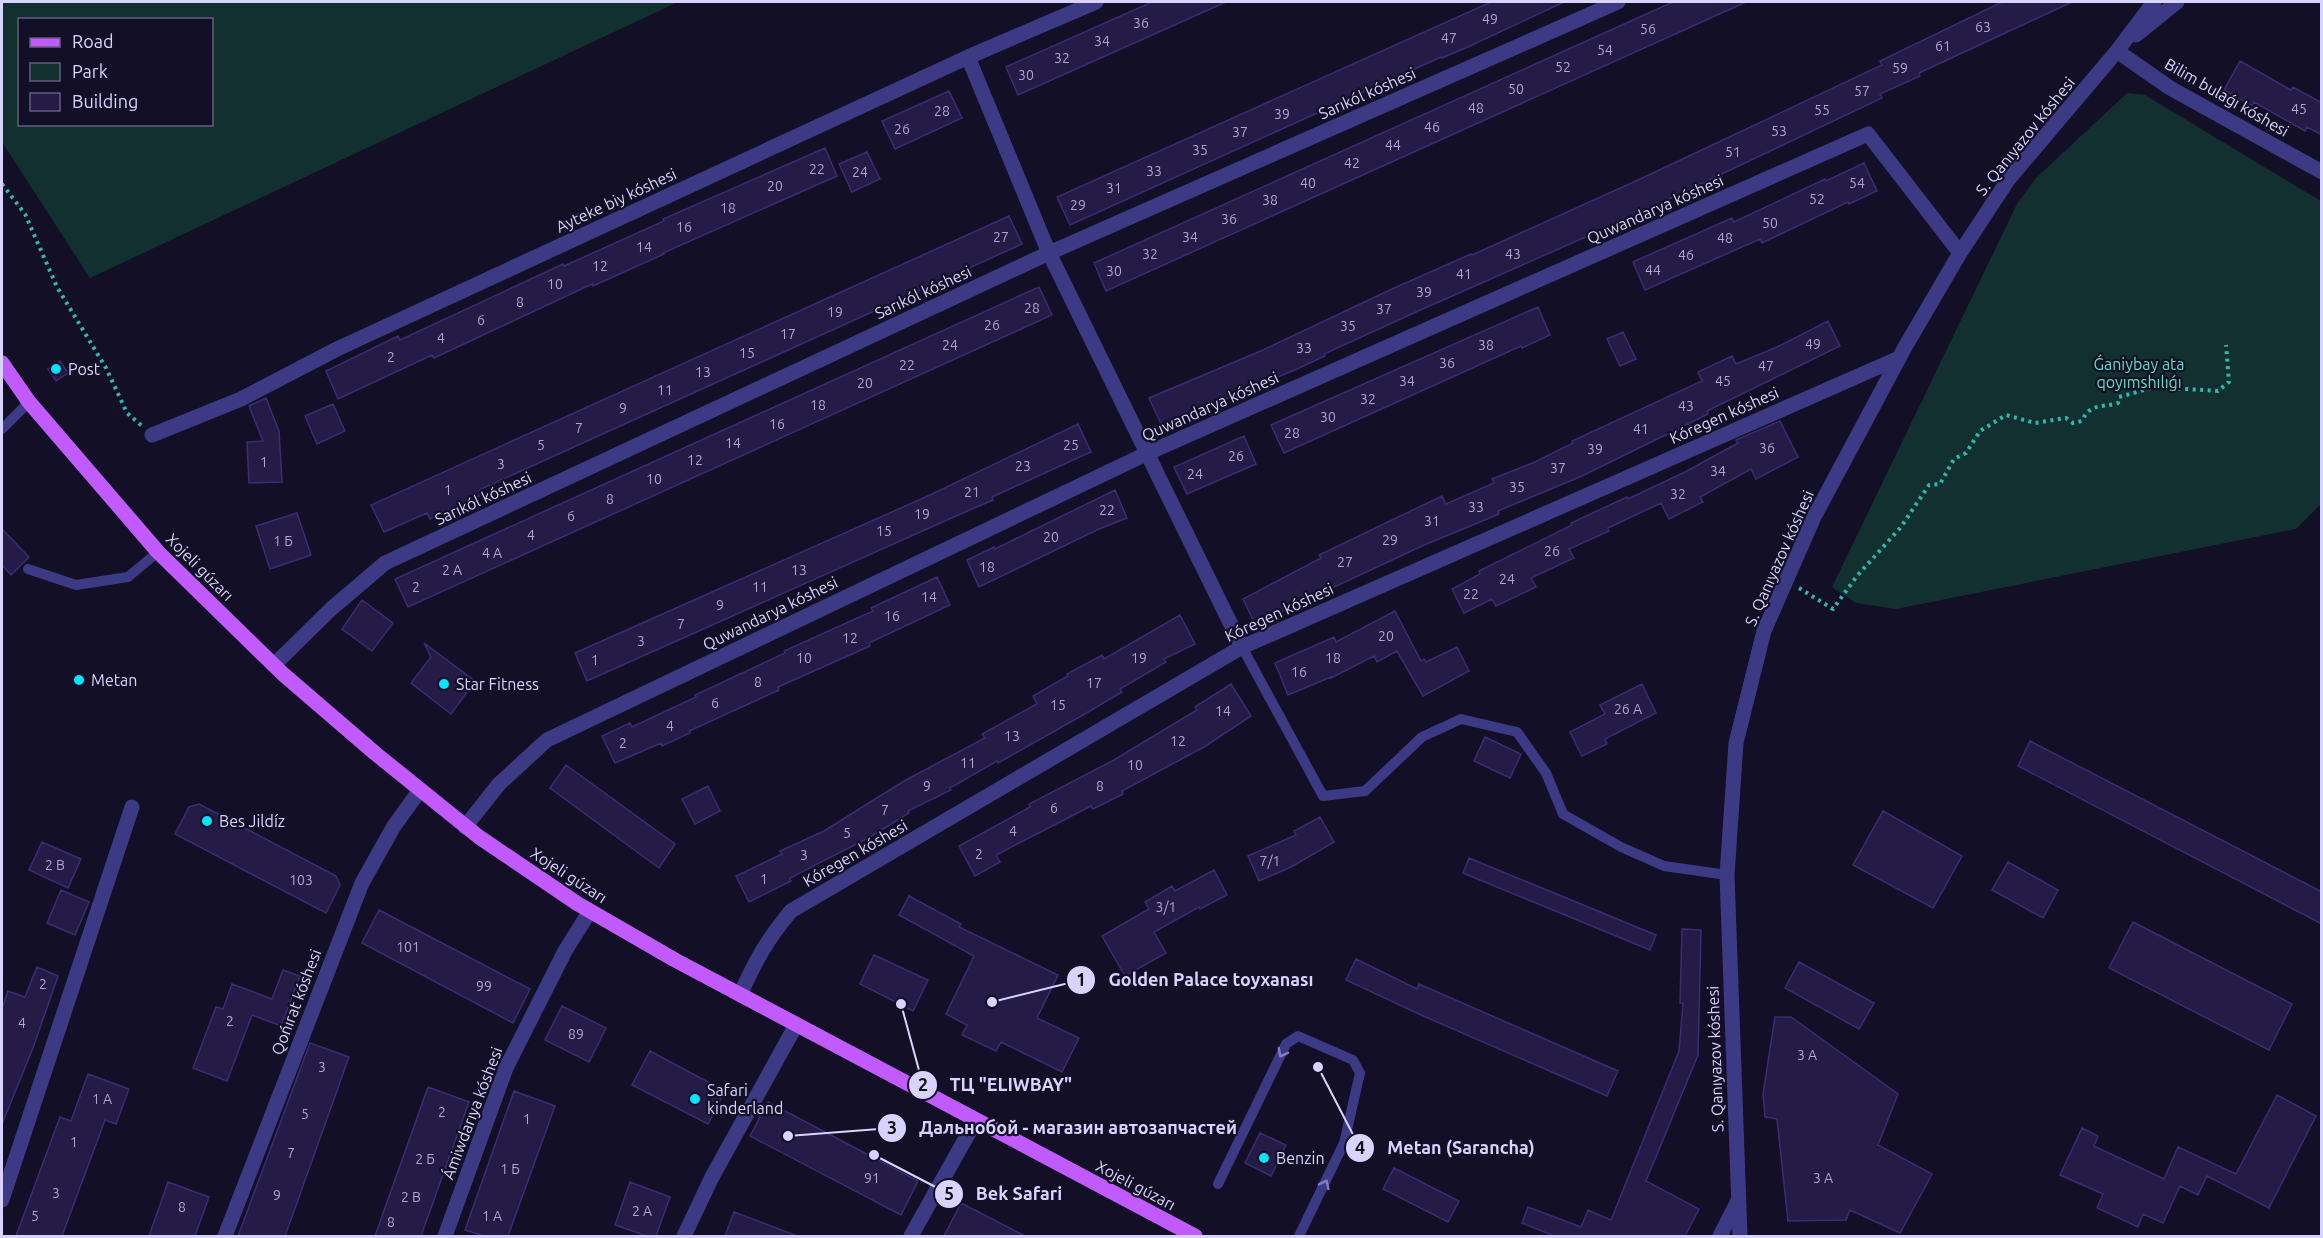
<svg xmlns="http://www.w3.org/2000/svg" width="2323" height="1238" font-family="Ubuntu,sans-serif">
<rect width="100%" height="100%" fill="#130f26"/>
<path fill="#12302f" fill-rule="evenodd" d="M 2,2 L 678,2 L 90,278 L 2,142 ZM 20,20 L 212,20 L 212,124 L 20,124 Z
M 2127,93 L 2145,95 L 2321,201 L 2321,504 L 2296,529 L 1896,609 L 1856,603 L 1832,587 L 2017,204 L 2035,179 Z"/>
<path fill="#241b47" stroke="#3b2d73" stroke-width="1.5" d="M 1152,2 L 1226,2 L 1018,95 L 1006,67 Z
M 1491,2 L 1564,2 L 1470,46 L 1442,58 L 1441,57 L 1070,225 L 1057,197 Z
M 1673,2 L 1746,2 L 1106,291 L 1094,263 Z
M 2002,2 L 2072,2 L 1919,73 L 1920,76 L 1880,94 L 1882,98 L 1631,217 L 1416,312 L 1324,354 L 1325,356 L 1297,369 L 1162,426 L 1149,398 L 1263,350 L 1392,289 L 1471,254 L 1472,255 L 1638,180 L 1882,65 L 1880,61 Z
M 2240,61 L 2291,90 L 2293,87 L 2322,103 L 2322,135 L 2307,127 L 2305,131 L 2254,102 L 2252,106 L 2224,90 Z
M 949,91 L 962,118 L 895,149 L 882,121 Z
M 825,148 L 837,176 L 663,253 L 664,254 L 593,286 L 592,284 L 434,358 L 432,355 L 338,399 L 326,371 L 398,336 L 400,340 L 563,264 L 564,266 L 664,221 L 663,219 Z
M 867,152 L 880,179 L 852,192 L 839,164 Z
M 1864,163 L 1877,191 L 1849,204 L 1848,202 L 1762,243 L 1760,239 L 1645,290 L 1633,262 L 1732,218 L 1734,222 L 1825,179 L 1826,181 Z
M 1009,216 L 1022,244 L 521,471 L 479,490 L 481,495 L 430,519 L 427,513 L 384,532 L 371,505 Z
M 1039,287 L 1052,315 L 408,607 L 395,579 Z
M 1538,307 L 1550,335 L 1522,348 L 1521,346 L 1284,453 L 1271,425 Z
M 1828,321 L 1840,346 L 1707,411 L 1708,414 L 1582,476 L 1498,511 L 1499,514 L 1422,546 L 1255,624 L 1243,599 L 1321,558 L 1319,555 L 1442,496 L 1446,504 L 1494,483 L 1492,479 L 1535,462 L 1573,443 L 1572,441 L 1702,381 L 1698,372 L 1732,356 L 1736,364 L 1777,347 Z
M 1623,332 L 1636,359 L 1620,366 L 1607,339 Z
M 60,361 L 68,373 L 56,381 L 48,369 Z
M 266,398 L 279,431 L 282,482 L 249,483 L 247,442 L 263,441 L 249,406 Z
M 333,404 L 345,431 L 317,444 L 305,416 Z
M 1780,421 L 1798,457 L 1756,479 L 1751,469 L 1700,497 L 1703,502 L 1669,519 L 1661,503 L 1608,528 L 1609,531 L 1569,549 L 1574,558 L 1531,578 L 1536,587 L 1496,606 L 1492,599 L 1464,613 L 1452,589 L 1480,574 L 1479,571 L 1572,525 L 1571,523 L 1627,497 L 1628,499 L 1687,471 L 1738,443 L 1736,440 Z
M 1078,424 L 1091,452 L 992,497 L 993,500 L 965,512 L 587,681 L 575,653 L 930,495 Z
M 1244,436 L 1256,464 L 1187,494 L 1174,467 Z
M 1115,490 L 1127,518 L 1099,529 L 979,587 L 967,560 L 994,547 L 995,549 Z
M 297,513 L 311,555 L 270,569 L 256,526 Z
M 2,529 L 29,557 L 11,575 L 2,565 Z
M 937,577 L 950,605 L 869,643 L 870,646 L 778,687 L 779,690 L 689,731 L 690,733 L 662,746 L 661,743 L 615,763 L 602,736 L 630,723 L 632,727 L 696,697 L 695,695 L 785,653 L 784,651 L 873,611 L 871,608 Z
M 362,600 L 393,623 L 372,651 L 342,629 Z
M 1395,611 L 1421,661 L 1424,659 L 1426,662 L 1457,647 L 1469,671 L 1423,696 L 1397,651 L 1377,662 L 1374,656 L 1331,678 L 1331,677 L 1288,695 L 1275,663 L 1334,637 L 1336,642 Z
M 1180,615 L 1195,644 L 1164,659 L 1166,662 L 1120,689 L 1122,692 L 1083,715 L 998,763 L 997,761 L 950,788 L 951,790 L 908,811 L 909,813 L 870,837 L 790,878 L 791,881 L 749,902 L 736,876 L 782,854 L 780,851 L 824,831 L 904,781 L 985,738 L 982,734 L 1037,704 L 1033,696 L 1068,676 L 1067,674 L 1102,655 L 1104,659 Z
M 424,643 L 475,681 L 451,714 L 411,683 L 431,657 Z
M 1231,684 L 1251,716 L 1204,747 L 1122,791 L 1123,794 L 1093,809 L 1091,806 L 996,855 L 1000,862 L 975,876 L 959,846 L 1030,807 L 1029,804 L 1114,760 L 1197,710 L 1195,707 Z
M 1642,684 L 1656,713 L 1605,739 L 1607,744 L 1582,756 L 1570,732 L 1605,714 L 1600,705 Z
M 1485,737 L 1521,754 L 1510,778 L 1474,761 Z
M 2030,741 L 2322,892 L 2322,924 L 2018,766 Z
M 566,765 L 675,844 L 659,868 L 550,788 Z
M 708,786 L 720,811 L 695,824 L 682,799 Z
M 199,804 L 336,876 L 340,885 L 326,913 L 175,834 L 189,807 Z
M 1883,811 L 1962,856 L 1933,908 L 1853,865 Z
M 1320,817 L 1334,842 L 1291,867 L 1259,881 L 1248,856 L 1296,835 L 1294,831 Z
M 42,842 L 81,859 L 68,888 L 29,870 Z
M 1469,858 L 1656,935 L 1650,950 L 1463,873 Z
M 2008,862 L 2058,890 L 2043,918 L 1992,890 Z
M 1214,870 L 1227,895 L 1200,909 L 1199,907 L 1154,932 L 1166,953 L 1125,976 L 1102,936 L 1149,909 L 1145,902 L 1172,886 L 1175,891 Z
M 61,890 L 89,902 L 75,935 L 47,923 Z
M 909,896 L 961,924 L 959,927 L 1058,975 L 1037,1018 L 1079,1038 L 1062,1072 L 1001,1042 L 996,1051 L 962,1035 L 967,1025 L 946,1014 L 974,956 L 899,915 Z
M 379,910 L 530,989 L 513,1023 L 362,943 Z
M 2133,922 L 2292,1004 L 2269,1050 L 2109,968 Z
M 1682,929 L 1701,930 L 1698,1055 L 1646,1181 L 1699,1209 L 1685,1236 L 1554,1236 L 1522,1223 L 1528,1207 L 1581,1227 L 1588,1210 L 1611,1220 L 1679,1051 L 1683,1003 L 1680,1003 Z
M 874,955 L 928,980 L 913,1011 L 860,984 Z
M 1356,959 L 1417,989 L 1419,984 L 1618,1071 L 1607,1096 L 1421,1015 L 1346,980 Z
M 1799,962 L 1874,1003 L 1859,1029 L 1785,988 Z
M 37,967 L 58,976 L 33,1048 L 2,1124 L 2,1009 L 8,991 L 25,997 Z
M 283,970 L 300,976 L 281,1026 L 252,1015 L 227,1081 L 193,1068 L 216,1007 L 223,1009 L 232,984 L 272,999 Z
M 562,1006 L 606,1028 L 589,1062 L 545,1040 Z
M 1775,1017 L 1791,1017 L 1898,1094 L 1878,1145 L 1932,1174 L 1900,1233 L 1850,1210 L 1846,1220 L 1788,1221 L 1777,1119 L 1765,1117 L 1763,1094 Z
M 310,1043 L 349,1057 L 293,1214 L 285,1236 L 238,1236 Z
M 650,1051 L 725,1091 L 708,1124 L 632,1085 Z
M 88,1074 L 129,1089 L 116,1124 L 105,1120 L 62,1236 L 16,1236 L 60,1117 L 71,1121 Z
M 428,1087 L 469,1102 L 421,1236 L 375,1236 Z
M 514,1091 L 555,1106 L 508,1236 L 484,1236 L 465,1230 Z
M 2277,1095 L 2316,1116 L 2269,1208 L 2207,1176 L 2198,1195 L 2180,1186 L 2163,1223 L 2143,1214 L 2138,1227 L 2097,1208 L 2103,1194 L 2060,1175 L 2082,1128 L 2098,1136 L 2094,1146 L 2164,1179 L 2178,1147 L 2236,1174 Z
M 768,1102 L 918,1181 L 901,1215 L 750,1136 Z
M 1260,1133 L 1286,1145 L 1271,1176 L 1245,1163 Z
M 1394,1168 L 1459,1201 L 1448,1222 L 1383,1189 Z
M 168,1182 L 209,1197 L 195,1236 L 149,1236 Z
M 630,1182 L 670,1197 L 656,1236 L 647,1236 L 615,1225 Z
M 961,1203 L 1025,1236 L 944,1236 Z
M 734,1212 L 795,1235 L 795,1236 L 725,1236 Z"/>
<g fill="none" stroke-linecap="round" stroke-linejoin="round">
<path stroke="#2fb8b0" stroke-width="4" stroke-dasharray="3 4.5" stroke-linecap="butt" d="M 2,184 L 25,214 L 57,287 L 106,368 L 127,413 L 142,426
M 1799,588 L 1833,609 L 1857,576 L 1901,527 L 1929,485 L 1940,484 L 1954,459 L 1966,453 L 1980,431 L 2006,415 L 2035,423 L 2066,418 L 2073,423 L 2082,421 C 2090,403 2101,408 2118,403 L 2119,397 L 2155,387 L 2218,391 L 2229,382 L 2226,345"/>
<path stroke="#3d3a85" stroke-width="10" d="M 2,429 L 29,402
M 28,569 L 76,585 L 128,577 L 158,552
M 1242,647 L 1323,796 L 1365,791 L 1422,737 L 1461,719 L 1517,732 L 1546,773 L 1563,814 L 1621,847 L 1664,866 L 1727,875
M 1218,1184 L 1286,1044 L 1298,1036 L 1353,1060 L 1360,1073 L 1344,1143 L 1299,1236"/>
<path stroke="#3d3a85" stroke-width="15" d="M 2117,51 L 2170,88 L 2322,172
M 968,57 L 1049,253 L 1242,647
M 152,435 L 241,399 L 337,349 L 968,57 L 1096,2
M 274,665 L 331,609 L 385,563 L 1049,253 L 1618,2
M 465,827 L 499,784 L 547,740 L 1148,453 L 1868,134 L 1960,253
M 740,995 C 756,960 766,941 791,911 L 1242,647 L 1899,358
M 2,1200 L 132,807
M 225,1236 L 362,883 L 394,826 L 420,790
M 445,1236 L 506,1068 L 565,951 L 590,911
M 684,1236 L 712,1177 L 796,1025
M 911,1236 L 976,1120
M 1720,1236 L 1738,1201"/>
<path stroke="#3d3a85" stroke-width="15" d="M 2136,35 L 2177,2
M 1740,1236 L 1727,875 L 1736,743 L 1764,631 L 1814,517 L 1905,347 L 1960,253 L 2008,180 L 2117,51 L 2154,2"/>
<path stroke="#c25bff" stroke-width="15" d="M 2,363 L 29,402 L 158,552 L 283,674 L 376,754 L 479,837 L 578,904 L 675,960 L 1195,1236"/>
</g>
<defs><path id="oneway-chevron" d="M-2-3.5L2.5 0L-2 3.5" fill="none" stroke-width="1.6" stroke-linecap="round" stroke-linejoin="round" transform="scale(1.5)"/></defs>
<g stroke="#837fbc">
<use href="#oneway-chevron" transform="translate(1282 1053) rotate(118)"/>
<use href="#oneway-chevron" transform="translate(1325 1184) rotate(-64)"/>
</g>
<g fill="#00e5ff" stroke="#130f26" stroke-width="2">
<circle cx="56" cy="369" r="6"/>
<circle cx="79" cy="680" r="6"/>
<circle cx="444" cy="684" r="6"/>
<circle cx="207" cy="821" r="6"/>
<circle cx="695" cy="1099" r="6"/>
<circle cx="1264" cy="1158" r="6"/>
</g>
<g text-anchor="middle" dominant-baseline="central" stroke-width="4.5" stroke-linejoin="round" paint-order="stroke">
<g font-size="14" fill="#aca6d1">
<text x="1490" y="19">49</text>
<text x="1141" y="23">36</text>
<text x="1983" y="27">63</text>
<text x="1648" y="29">56</text>
<text x="1449" y="38">47</text>
<text x="1102" y="41">34</text>
<text x="1943" y="46">61</text>
<text x="1605" y="50">54</text>
<text x="1062" y="58">32</text>
<text x="1563" y="67">52</text>
<text x="1900" y="68">59</text>
<text x="1026" y="75">30</text>
<text x="1516" y="89">50</text>
<text x="1862" y="91">57</text>
<text x="1476" y="108">48</text>
<text x="2299" y="109">45</text>
<text x="1822" y="110">55</text>
<text x="942" y="111">28</text>
<text x="1282" y="114">39</text>
<text x="1432" y="127">46</text>
<text x="902" y="129">26</text>
<text x="1779" y="131">53</text>
<text x="1240" y="132">37</text>
<text x="1393" y="145">44</text>
<text x="1200" y="150">35</text>
<text x="1733" y="152">51</text>
<text x="1352" y="163">42</text>
<text x="817" y="169">22</text>
<text x="1154" y="171">33</text>
<text x="860" y="172">24</text>
<text x="1308" y="183">40</text>
<text x="1857" y="183">54</text>
<text x="775" y="186">20</text>
<text x="1114" y="188">31</text>
<text x="1817" y="199">52</text>
<text x="1270" y="200">38</text>
<text x="1078" y="205">29</text>
<text x="728" y="208">18</text>
<text x="1229" y="219">36</text>
<text x="1770" y="223">50</text>
<text x="684" y="227">16</text>
<text x="1001" y="237">27</text>
<text x="1190" y="237">34</text>
<text x="1725" y="238">48</text>
<text x="644" y="247">14</text>
<text x="1150" y="254">32</text>
<text x="1513" y="254">43</text>
<text x="1686" y="255">46</text>
<text x="600" y="266">12</text>
<text x="1653" y="270">44</text>
<text x="1114" y="271">30</text>
<text x="1464" y="274">41</text>
<text x="555" y="284">10</text>
<text x="1424" y="292">39</text>
<text x="520" y="302">8</text>
<text x="1032" y="308">28</text>
<text x="1384" y="309">37</text>
<text x="835" y="312">19</text>
<text x="481" y="320">6</text>
<text x="992" y="325">26</text>
<text x="1348" y="326">35</text>
<text x="788" y="334">17</text>
<text x="441" y="338">4</text>
<text x="1813" y="344">49</text>
<text x="950" y="345">24</text>
<text x="1486" y="345">38</text>
<text x="1304" y="348">33</text>
<text x="747" y="353">15</text>
<text x="391" y="357">2</text>
<text x="1447" y="363">36</text>
<text x="907" y="365">22</text>
<text x="1766" y="366">47</text>
<text x="703" y="372">13</text>
<text x="1407" y="381">34</text>
<text x="1723" y="381">45</text>
<text x="865" y="383">20</text>
<text x="665" y="390">11</text>
<text x="1368" y="399">32</text>
<text x="818" y="405">18</text>
<text x="1686" y="406">43</text>
<text x="623" y="408">9</text>
<text x="1328" y="417">30</text>
<text x="777" y="424">16</text>
<text x="579" y="428">7</text>
<text x="1641" y="429">41</text>
<text x="1292" y="433">28</text>
<text x="733" y="443">14</text>
<text x="541" y="445">5</text>
<text x="1071" y="445">25</text>
<text x="1767" y="448">36</text>
<text x="1595" y="449">39</text>
<text x="1236" y="456">26</text>
<text x="695" y="460">12</text>
<text x="264" y="462">1</text>
<text x="501" y="464">3</text>
<text x="1023" y="466">23</text>
<text x="1558" y="468">37</text>
<text x="1718" y="471">34</text>
<text x="1195" y="474">24</text>
<text x="654" y="479">10</text>
<text x="1517" y="487">35</text>
<text x="448" y="490">1</text>
<text x="972" y="492">21</text>
<text x="1678" y="494">32</text>
<text x="610" y="499">8</text>
<text x="1476" y="507">33</text>
<text x="1107" y="510">22</text>
<text x="922" y="514">19</text>
<text x="571" y="516">6</text>
<text x="1432" y="521">31</text>
<text x="884" y="531">15</text>
<text x="531" y="535">4</text>
<text x="1051" y="537">20</text>
<text x="1390" y="540">29</text>
<text x="283" y="541">1 Б</text>
<text x="1552" y="551">26</text>
<text x="492" y="553">4 А</text>
<text x="1345" y="562">27</text>
<text x="987" y="567">18</text>
<text x="452" y="570">2 А</text>
<text x="799" y="570">13</text>
<text x="1507" y="579">24</text>
<text x="416" y="587">2</text>
<text x="760" y="587">11</text>
<text x="1471" y="594">22</text>
<text x="929" y="597">14</text>
<text x="720" y="605">9</text>
<text x="892" y="616">16</text>
<text x="681" y="624">7</text>
<text x="1386" y="636">20</text>
<text x="850" y="638">12</text>
<text x="641" y="641">3</text>
<text x="804" y="658">10</text>
<text x="1139" y="658">19</text>
<text x="1333" y="658">18</text>
<text x="595" y="660">1</text>
<text x="1299" y="672">16</text>
<text x="758" y="682">8</text>
<text x="1094" y="683">17</text>
<text x="715" y="703">6</text>
<text x="1058" y="705">15</text>
<text x="1628" y="709">26 А</text>
<text x="1223" y="711">14</text>
<text x="670" y="726">4</text>
<text x="1012" y="736">13</text>
<text x="1178" y="741">12</text>
<text x="623" y="743">2</text>
<text x="968" y="763">11</text>
<text x="1135" y="765">10</text>
<text x="927" y="786">9</text>
<text x="1100" y="786">8</text>
<text x="1054" y="808">6</text>
<text x="885" y="810">7</text>
<text x="1013" y="831">4</text>
<text x="847" y="833">5</text>
<text x="979" y="854">2</text>
<text x="804" y="855">3</text>
<text x="1270" y="861">7/1</text>
<text x="55" y="865">2 В</text>
<text x="764" y="879">1</text>
<text x="301" y="880">103</text>
<text x="1166" y="907">3/1</text>
<text x="408" y="947">101</text>
<text x="43" y="984">2</text>
<text x="484" y="986">99</text>
<text x="230" y="1021">2</text>
<text x="22" y="1023">4</text>
<text x="576" y="1034">89</text>
<text x="1807" y="1055">3 А</text>
<text x="322" y="1067">3</text>
<text x="102" y="1099">1 А</text>
<text x="442" y="1112">2</text>
<text x="305" y="1114">5</text>
<text x="527" y="1119">1</text>
<text x="74" y="1142">1</text>
<text x="291" y="1153">7</text>
<text x="425" y="1159">2 Б</text>
<text x="510" y="1169">1 Б</text>
<text x="872" y="1178">91</text>
<text x="1823" y="1178">3 А</text>
<text x="56" y="1193">3</text>
<text x="277" y="1195">9</text>
<text x="411" y="1197">2 В</text>
<text x="182" y="1207">8</text>
<text x="642" y="1211">2 А</text>
<text x="35" y="1216">5</text>
<text x="492" y="1216">1 А</text>
<text x="391" y="1222">8</text>
</g>
<g font-size="16" fill="#d9d4ff" stroke="#130f26">
<text transform="translate(1367 93) rotate(-24)">Sarıkól kóshesi</text>
<text transform="translate(2227 97) rotate(30)">Bilim bulaǵı kóshesi</text>
<text transform="translate(2025 136) rotate(-51)">S. Qanıyazov kóshesi</text>
<text transform="translate(616 200) rotate(-25)">Ayteke biy kóshesi</text>
<text transform="translate(1655 209) rotate(-24)">Quwandarya kóshesi</text>
<text transform="translate(923 292) rotate(-25)">Sarıkól kóshesi</text>
<text transform="translate(1210 406) rotate(-24)">Quwandarya kóshesi</text>
<text transform="translate(1724 415) rotate(-24)">Kóregen kóshesi</text>
<text transform="translate(483 498) rotate(-25)">Sarıkól kóshesi</text>
<text transform="translate(1779 558) rotate(-66)">S. Qanıyazov kóshesi</text>
<text transform="translate(200 567) rotate(45)">Xojeli gúzarı</text>
<text transform="translate(1279 612) rotate(-25)">Kóregen kóshesi</text>
<text transform="translate(770 613) rotate(-26)">Quwandarya kóshesi</text>
<text transform="translate(855 853) rotate(-30)">Kóregen kóshesi</text>
<text transform="translate(569 875) rotate(33)">Xojeli gúzarı</text>
<text transform="translate(296 1002) rotate(-69)">Qońırat kóshesi</text>
<text transform="translate(1715 1059) rotate(-92)">S. Qanıyazov kóshesi</text>
<text transform="translate(472 1113) rotate(-69)">Ámiwdarıya kóshesi</text>
<text transform="translate(1136 1185) rotate(28)">Xojeli gúzarı</text>
</g>
<g font-size="16" fill="#5fe0c0" stroke="#130f26">
<text x="2139" y="364">Ǵaniybay ata<tspan x="2139" dy="18">qoyımshılıǵı</tspan></text>
</g>
<g font-size="16" fill="#d9d4ff" stroke="#130f26" text-anchor="start">
<text x="68" y="369">Post</text>
<text x="91" y="680">Metan</text>
<text x="456" y="684">Star Fitness</text>
<text x="219" y="821">Bes Jildíz</text>
<text x="707" y="1090">Safari<tspan x="707" dy="18">kinderland</tspan></text>
<text x="1276" y="1158">Benzin</text>
</g>
</g>
<path fill="none" stroke="#d9d4ff" stroke-width="2" d="M992 1002L1081 980M901 1004L923 1085M788 1136L892 1128M1318 1067L1360 1148M874 1155L949 1194"/>
<g fill="#d9d4ff" stroke="#130f26" stroke-width="2">
<circle cx="992" cy="1002" r="6"/>
<circle cx="901" cy="1004" r="6"/>
<circle cx="788" cy="1136" r="6"/>
<circle cx="1318" cy="1067" r="6"/>
<circle cx="874" cy="1155" r="6"/>
<circle cx="1081" cy="980" r="15"/>
<circle cx="923" cy="1085" r="15"/>
<circle cx="892" cy="1128" r="15"/>
<circle cx="1360" cy="1148" r="15"/>
<circle cx="949" cy="1194" r="15"/>
</g>
<g font-size="18" text-anchor="middle" font-weight="bold" fill="#111">
<text x="1081" y="986">1</text>
<text x="923" y="1091">2</text>
<text x="892" y="1134">3</text>
<text x="1360" y="1154">4</text>
<text x="949" y="1200">5</text>
</g>
<g font-size="18" text-anchor="middle" font-weight="bold" fill="#d9d4ff" stroke="#130f26" stroke-width="4.5" stroke-linejoin="round" paint-order="stroke">
<text x="1211" y="986">Golden Palace toyxanası</text>
<text x="1011" y="1091">ТЦ "ELIWBAY"</text>
<text x="1078" y="1134">Дальнобой - магазин автозапчастей</text>
<text x="1461" y="1154">Metan (Sarancha)</text>
<text x="1019" y="1200">Bek Safari</text>
</g>
<rect width="2323" height="1238" fill="none" stroke="#d9d4ff" stroke-width="6"/>
<rect x="18" y="18" width="195" height="108" fill="#130f26" stroke="#625e7d" stroke-width="1.5"/>
<rect x="30" y="38" width="30" height="9" fill="#c25bff" stroke="#625e7d" stroke-width="1.5"/>
<text x="72" y="48" font-size="18" fill="#d9d4ff">Road</text>
<rect x="30" y="63" width="30" height="18" fill="#12302f" stroke="#625e7d" stroke-width="1.5"/>
<text x="72" y="78" font-size="18" fill="#d9d4ff">Park</text>
<rect x="30" y="93" width="30" height="18" fill="#241b47" stroke="#625e7d" stroke-width="1.5"/>
<text x="72" y="108" font-size="18" fill="#d9d4ff">Building</text>
</svg>
